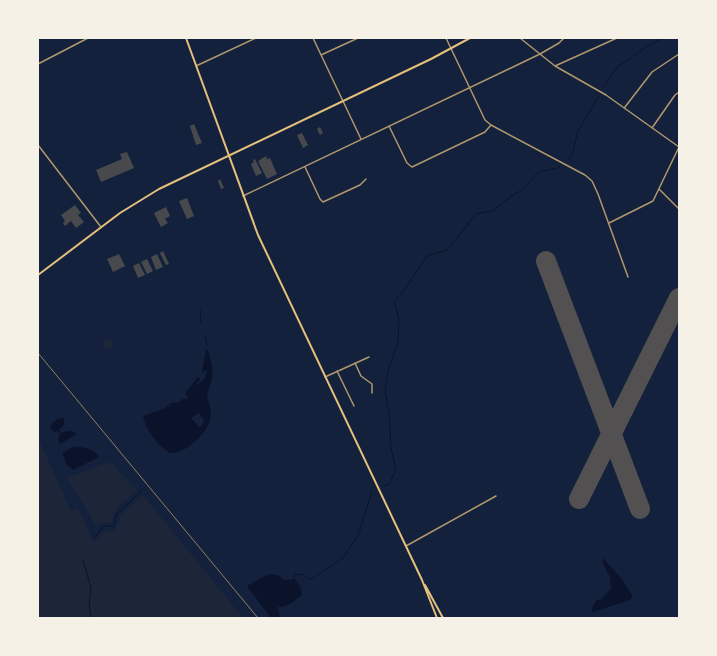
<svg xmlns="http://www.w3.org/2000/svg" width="717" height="656" font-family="'Fira Sans Condensed',sans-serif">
<rect width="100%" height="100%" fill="#14213d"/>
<path fill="#1d2539" d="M103.5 344a4.5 4.5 0 1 1 9 0a4.5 4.5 0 1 1-9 0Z
M 38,438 L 71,511 L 78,508 L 94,542 L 104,532 L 116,530 L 121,516 L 143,495 L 243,618 L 38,618 Z
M 110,462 L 137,490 L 117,507 L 111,522 L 96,525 L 67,478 Z"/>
<path fill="#0b132b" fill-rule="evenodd" d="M 206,350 L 208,350 C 213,368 215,376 207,394 C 208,403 213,409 210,420 C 207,434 184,455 169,453 C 157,444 147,432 143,417 C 149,412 160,412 167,406 L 169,407 L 171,405 L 167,405 L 168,404 L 179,402 L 182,399 L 187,399 L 188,397 L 185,393 L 198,377 L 200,379 L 195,387 L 205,378 L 207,371 L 205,370 L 203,373 L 202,371 ZM 199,413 L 204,420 L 202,426 L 199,427 L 191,418 Z
M 64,418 L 64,425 L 59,430 L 61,433 C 67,431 72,429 77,434 L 60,444 L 58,440 L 60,434 L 58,431 L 54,432 L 50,428 C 52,421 57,418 64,418 Z
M 73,447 C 80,446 96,449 99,457 L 73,470 L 67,465 L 62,453 Z
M 603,558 L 621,578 L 633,597 L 630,600 L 593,612 L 591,610 L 596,600 L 602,599 L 611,588 L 610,577 L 602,562 Z
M 269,574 L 278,575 L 284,580 L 295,579 L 301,588 L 302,595 C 294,601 288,607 278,607 L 280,618 L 271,618 L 248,588 L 248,585 Z"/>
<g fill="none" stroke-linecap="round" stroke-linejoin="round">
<path stroke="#0b132b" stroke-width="1" d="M 604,87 L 616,68 L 649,45 L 664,38
M 567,160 L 572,155 L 578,131 L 599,96
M 200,309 L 201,323
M 205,335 L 207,346
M 384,486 L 389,484 L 396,470 L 391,448 L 389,412 L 385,392 L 388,370 L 398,342 L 399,319 L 394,301 L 405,289 L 428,255 L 447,250 L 476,214 L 492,211 L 510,197 L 525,188 L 538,172 L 558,168 L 560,166
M 94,538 L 104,526 L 114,526 L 116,515 L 142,490
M 83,560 L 91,588 L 89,604 L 91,618
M 293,580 L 295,574 L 304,575 L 310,580 L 343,558 L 358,536 L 372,491"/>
<path stroke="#525050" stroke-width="20" d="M 546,261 L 640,509
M 579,499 L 679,298"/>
</g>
<path fill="#48494c" d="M 194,124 L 202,143 L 196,145 L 190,126 Z
M 320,127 L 323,133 L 320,135 L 317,129 Z
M 302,133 L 308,145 L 303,148 L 297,135 Z
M 127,152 L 134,168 L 101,182 L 96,170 L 122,159 L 120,154 Z
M 266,156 L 267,159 L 270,158 L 277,174 L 267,179 L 258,161 Z
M 255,159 L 262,173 L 256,176 L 251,164 L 254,162 L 253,160 Z
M 220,179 L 224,188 L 221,189 L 218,181 Z
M 187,198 L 194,216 L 187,219 L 179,201 Z
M 75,205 L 81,213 L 78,215 L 84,222 L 76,228 L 71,221 L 65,226 L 63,223 L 65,221 L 61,215 Z
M 166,207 L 170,216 L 165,219 L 168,223 L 161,227 L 154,213 Z
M 163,251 L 169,264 L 166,265 L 160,253 Z
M 119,254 L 125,266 L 113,272 L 107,259 Z
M 157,254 L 163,267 L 156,270 L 151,257 Z
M 147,259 L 153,271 L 147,274 L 141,262 Z
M 139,263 L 145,275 L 138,278 L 133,266 Z"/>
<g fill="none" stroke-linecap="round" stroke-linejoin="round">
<path stroke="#b1986c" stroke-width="1.5" d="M 313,38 L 361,139
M 446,38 L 485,120 L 491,125 L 585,175 L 592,181 L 598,194 L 628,277
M 520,38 L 555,66 L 606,95 L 679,147
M 321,55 L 358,38
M 38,64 L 88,38
M 196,66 L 256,38
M 555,66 L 617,38
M 625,107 L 652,72 L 679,54
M 389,126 L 407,163 L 412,167 L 485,132 L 491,125
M 652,128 L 675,95 L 679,92
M 305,167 L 320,199 L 323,202 L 360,185 L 366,179
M 659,189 L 679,209
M 243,196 L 540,54 L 559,43 L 564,38
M 609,223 L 653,201 L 679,147
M 355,363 L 361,376 L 372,384 L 372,393
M 337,371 L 354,406
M 325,377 L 369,357
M 406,546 L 496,496"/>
<path stroke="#b1986c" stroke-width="1.5" d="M 38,145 L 101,227"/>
<path stroke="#e5c07b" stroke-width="2" d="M 186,38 L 258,235 L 422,580 L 437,618
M 38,275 L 120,213 L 159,189 L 431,59 L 470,38
M 425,585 L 443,618"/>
<path stroke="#918062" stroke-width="1" d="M 38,353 L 258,618"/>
</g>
<rect width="717" height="656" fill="none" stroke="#f6f1e7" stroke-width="78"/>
</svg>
